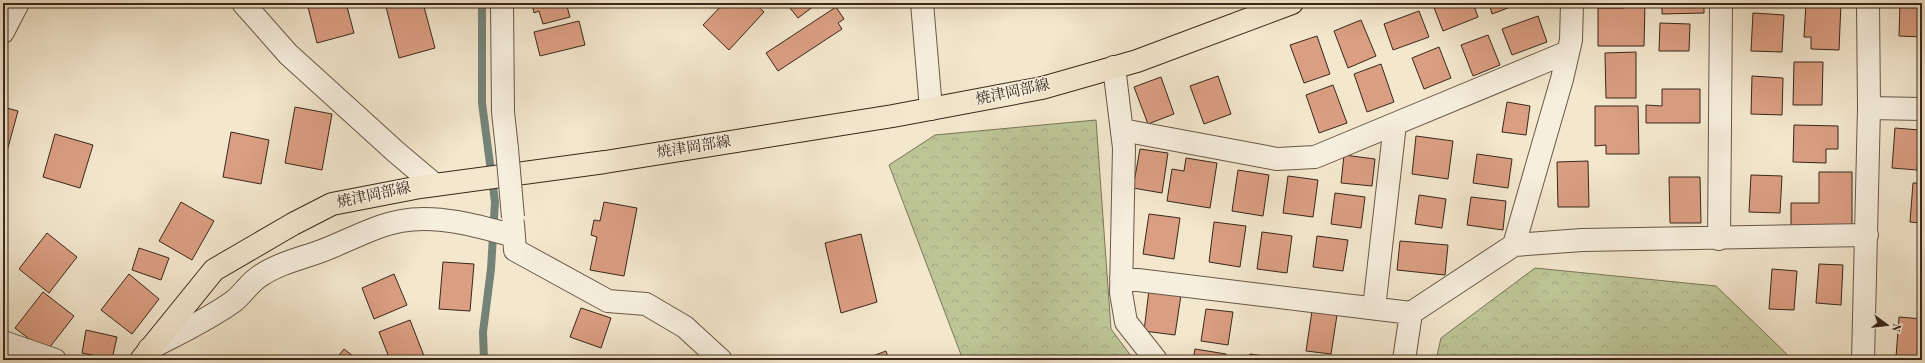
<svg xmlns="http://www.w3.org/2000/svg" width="1925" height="363" font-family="'Old Standard TT','Noto Serif JP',serif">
<defs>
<pattern id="forest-crowns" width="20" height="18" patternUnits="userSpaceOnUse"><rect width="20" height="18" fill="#bdc597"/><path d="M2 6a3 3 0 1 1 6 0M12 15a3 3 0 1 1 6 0" fill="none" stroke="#a3a982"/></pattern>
</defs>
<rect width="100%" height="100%" fill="#f3e7cd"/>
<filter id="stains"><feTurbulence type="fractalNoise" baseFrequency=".005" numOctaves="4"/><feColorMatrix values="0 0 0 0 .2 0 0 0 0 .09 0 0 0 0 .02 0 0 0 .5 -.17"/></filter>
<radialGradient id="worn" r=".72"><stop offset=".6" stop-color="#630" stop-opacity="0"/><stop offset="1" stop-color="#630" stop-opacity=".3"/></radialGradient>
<path fill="url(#forest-crowns)" stroke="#7b7658" d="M 1096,120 L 1111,329 L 1134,360 L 963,360 L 889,165 L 935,135 Z
M 1535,268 L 1716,286 L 1793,360 L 1436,360 L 1441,338 Z"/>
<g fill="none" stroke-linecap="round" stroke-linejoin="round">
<path stroke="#748377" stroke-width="8" d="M 482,3 L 482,103 L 495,202 L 491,269 L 483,332 L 484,360"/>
</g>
<path fill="#da9e82" stroke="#39271a" d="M 307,3 L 346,3 L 354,33 L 317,43 Z
M 385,3 L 423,3 L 435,48 L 399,58 Z
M 532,3 L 566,3 L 570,17 L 543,24 L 539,11 L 534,13 Z
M 724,3 L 754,3 L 764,12 L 729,50 L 703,25 Z
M 786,3 L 818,3 L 798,18 Z
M 1438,3 L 1473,3 L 1478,17 L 1443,31 L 1433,5 Z
M 1489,3 L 1521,3 L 1492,14 Z
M 1624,3 L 1645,3 L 1644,46 L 1598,46 L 1598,8 L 1624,8 Z
M 1662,3 L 1704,3 L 1704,13 L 1662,14 Z
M 1806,3 L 1841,3 L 1839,50 L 1811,49 L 1811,37 L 1804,37 Z
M 1900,3 L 1922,3 L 1922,37 L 1899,36 Z
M 836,7 L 844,19 L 838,23 L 842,29 L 778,71 L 766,53 Z
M 1419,11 L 1429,37 L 1393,50 L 1384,24 Z
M 1753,13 L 1784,15 L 1782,52 L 1751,51 Z
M 1538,16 L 1547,42 L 1512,55 L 1502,29 Z
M 1361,20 L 1376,56 L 1348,68 L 1334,31 Z
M 579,21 L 585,45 L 540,56 L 534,32 Z
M 1660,23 L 1690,24 L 1689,51 L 1659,51 Z
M 1488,35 L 1500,65 L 1473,76 L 1461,45 Z
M 1317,36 L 1330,74 L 1304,83 L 1290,45 Z
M 1439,47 L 1451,78 L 1424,89 L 1412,58 Z
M 1636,52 L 1636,98 L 1606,98 L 1605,53 Z
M 1794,62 L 1823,62 L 1822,105 L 1793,105 Z
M 1381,64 L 1394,102 L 1367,112 L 1354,74 Z
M 1218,76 L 1231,114 L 1204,124 L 1190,86 Z
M 1752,76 L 1783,78 L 1782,115 L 1751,114 Z
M 1161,77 L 1174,114 L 1148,124 L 1134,87 Z
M 1333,85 L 1347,123 L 1319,133 L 1306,95 Z
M 1662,89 L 1700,89 L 1700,123 L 1646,123 L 1646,105 L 1662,106 Z
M 1507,102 L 1530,106 L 1526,135 L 1502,132 Z
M 1595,106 L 1638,106 L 1639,154 L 1606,154 L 1606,145 L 1595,146 Z
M 3,107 L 18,111 L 6,155 L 3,154 Z
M 295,107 L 332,114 L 322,170 L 285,163 Z
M 1794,125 L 1838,126 L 1838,149 L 1826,149 L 1826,163 L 1793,162 Z
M 1895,128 L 1920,130 L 1917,170 L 1892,168 Z
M 231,132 L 269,140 L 261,184 L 223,177 Z
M 55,134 L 93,145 L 80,188 L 43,177 Z
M 1416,136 L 1453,141 L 1448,179 L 1412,174 Z
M 1140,149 L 1168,153 L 1162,193 L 1133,188 Z
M 1477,154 L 1512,159 L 1508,188 L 1473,183 Z
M 1344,155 L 1375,159 L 1372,186 L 1341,183 Z
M 1186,158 L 1217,163 L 1210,208 L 1167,201 L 1172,169 L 1184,171 Z
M 1588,161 L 1589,207 L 1558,207 L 1557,162 Z
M 1238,170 L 1269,175 L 1263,216 L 1232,211 Z
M 1819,172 L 1852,172 L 1852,227 L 1791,227 L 1791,203 L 1819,203 Z
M 1751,175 L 1782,176 L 1780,213 L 1749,212 Z
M 1288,176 L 1318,180 L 1313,217 L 1283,213 Z
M 1669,177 L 1700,177 L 1701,223 L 1670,223 Z
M 1913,183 L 1922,183 L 1922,223 L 1910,222 Z
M 1335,193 L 1365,197 L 1361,228 L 1331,224 Z
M 1419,195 L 1446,199 L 1442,228 L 1415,224 Z
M 1471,197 L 1506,201 L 1503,230 L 1467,225 Z
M 181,202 L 214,221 L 192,260 L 159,241 Z
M 604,202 L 637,208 L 624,276 L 590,270 L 597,237 L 591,235 L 594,220 L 600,221 Z
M 1149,214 L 1180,218 L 1174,259 L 1143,254 Z
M 1214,222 L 1246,226 L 1240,267 L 1209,262 Z
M 1262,232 L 1292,236 L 1287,273 L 1257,269 Z
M 47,233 L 77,257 L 49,293 L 19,269 Z
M 861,234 L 877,302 L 841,313 L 825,243 Z
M 1317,236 L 1348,240 L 1343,271 L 1313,267 Z
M 1400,241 L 1448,245 L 1445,275 L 1397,270 Z
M 139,248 L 169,258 L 161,280 L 132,270 Z
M 443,262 L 474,264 L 470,311 L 439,309 Z
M 1819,264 L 1843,265 L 1841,305 L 1816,303 Z
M 1772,269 L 1797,271 L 1794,310 L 1769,309 Z
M 129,274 L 159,299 L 132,334 L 101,310 Z
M 394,274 L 407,305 L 374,319 L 362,288 Z
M 1149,290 L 1181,295 L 1175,335 L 1144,331 Z
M 43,292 L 74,316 L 46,352 L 15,328 Z
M 581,308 L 611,318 L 601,348 L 570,337 Z
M 1206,309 L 1233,312 L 1228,345 L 1201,341 Z
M 1312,311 L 1337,315 L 1331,354 L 1306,351 Z
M 1899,317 L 1922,319 L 1921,359 L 1896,357 Z
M 410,320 L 424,356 L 413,360 L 390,360 L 379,332 Z
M 86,330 L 117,337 L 112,359 L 82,353 Z
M 344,349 L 358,360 L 335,360 Z
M 1195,349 L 1226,354 L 1225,360 L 1193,360 Z
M 886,351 L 889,360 L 862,360 Z
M 1250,354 L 1278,358 L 1278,360 L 1249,360 Z"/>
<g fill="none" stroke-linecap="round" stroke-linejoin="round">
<g stroke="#685747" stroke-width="24">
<path id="minor" d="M 243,3 L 288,54 L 396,152 L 435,185
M 502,3 L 503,112 L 507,149
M 922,3 L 931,109
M 1572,3 L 1571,40 L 1562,79 L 1514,245 L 1582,240 L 1867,235
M 3,32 L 18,3
M 1114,67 L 1124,148 L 1121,293 L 1126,322 L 1156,360
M 1869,108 L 1922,109
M 1122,130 L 1277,159 L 1315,157 L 1568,52
M 513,224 L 515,250 L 608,301 L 646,304 L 685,327 L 721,360
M 1719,239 L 1721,3
M 1121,278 L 1411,313
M 1374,308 L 1395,124
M 3,342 L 55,360
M 149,349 C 177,334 208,320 234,301 C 243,294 250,282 260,276 C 279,263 303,258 324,250 C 350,240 374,226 401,221 C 437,214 479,226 514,236
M 1404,360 L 1411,313 L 1514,245
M 1863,360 L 1869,108 L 1868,3"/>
</g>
<g stroke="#39271a" stroke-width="24">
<path id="major" d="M 141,360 L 214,270 L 293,224 L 332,204 L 420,187 L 605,162 L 893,116 L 1042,88 L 1137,61 L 1292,3"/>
</g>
<use href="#minor" stroke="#f7efde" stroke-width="22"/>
<use href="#major" stroke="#f3e7cd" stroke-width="22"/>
<g stroke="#685747" stroke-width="24" stroke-linecap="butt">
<path id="minor-bridge" d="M 507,149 L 513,217"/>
</g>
<use href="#minor-bridge" stroke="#f7efde" stroke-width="22"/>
</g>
<g text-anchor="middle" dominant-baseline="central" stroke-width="3" stroke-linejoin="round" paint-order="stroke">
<g font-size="15" fill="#39271a" stroke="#f7efde">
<text transform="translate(1013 93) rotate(-12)">焼津岡部線</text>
<text transform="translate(694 148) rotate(-9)">焼津岡部線</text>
<text transform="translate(374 196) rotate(-12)">焼津岡部線</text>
</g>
</g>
<rect width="1925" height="363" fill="none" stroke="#f3e7cd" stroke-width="16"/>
<rect x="4" y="4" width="1917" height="355" fill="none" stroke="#39271a" stroke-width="2"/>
<rect x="8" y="8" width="1909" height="347" fill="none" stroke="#39271a"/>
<g transform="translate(1887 325) rotate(105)" stroke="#f7efde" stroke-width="3" paint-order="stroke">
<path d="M0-3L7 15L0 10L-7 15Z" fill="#39271a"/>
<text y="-6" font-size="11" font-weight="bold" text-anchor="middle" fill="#39271a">N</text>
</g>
<rect width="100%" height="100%" filter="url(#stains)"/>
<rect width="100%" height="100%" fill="url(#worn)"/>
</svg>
